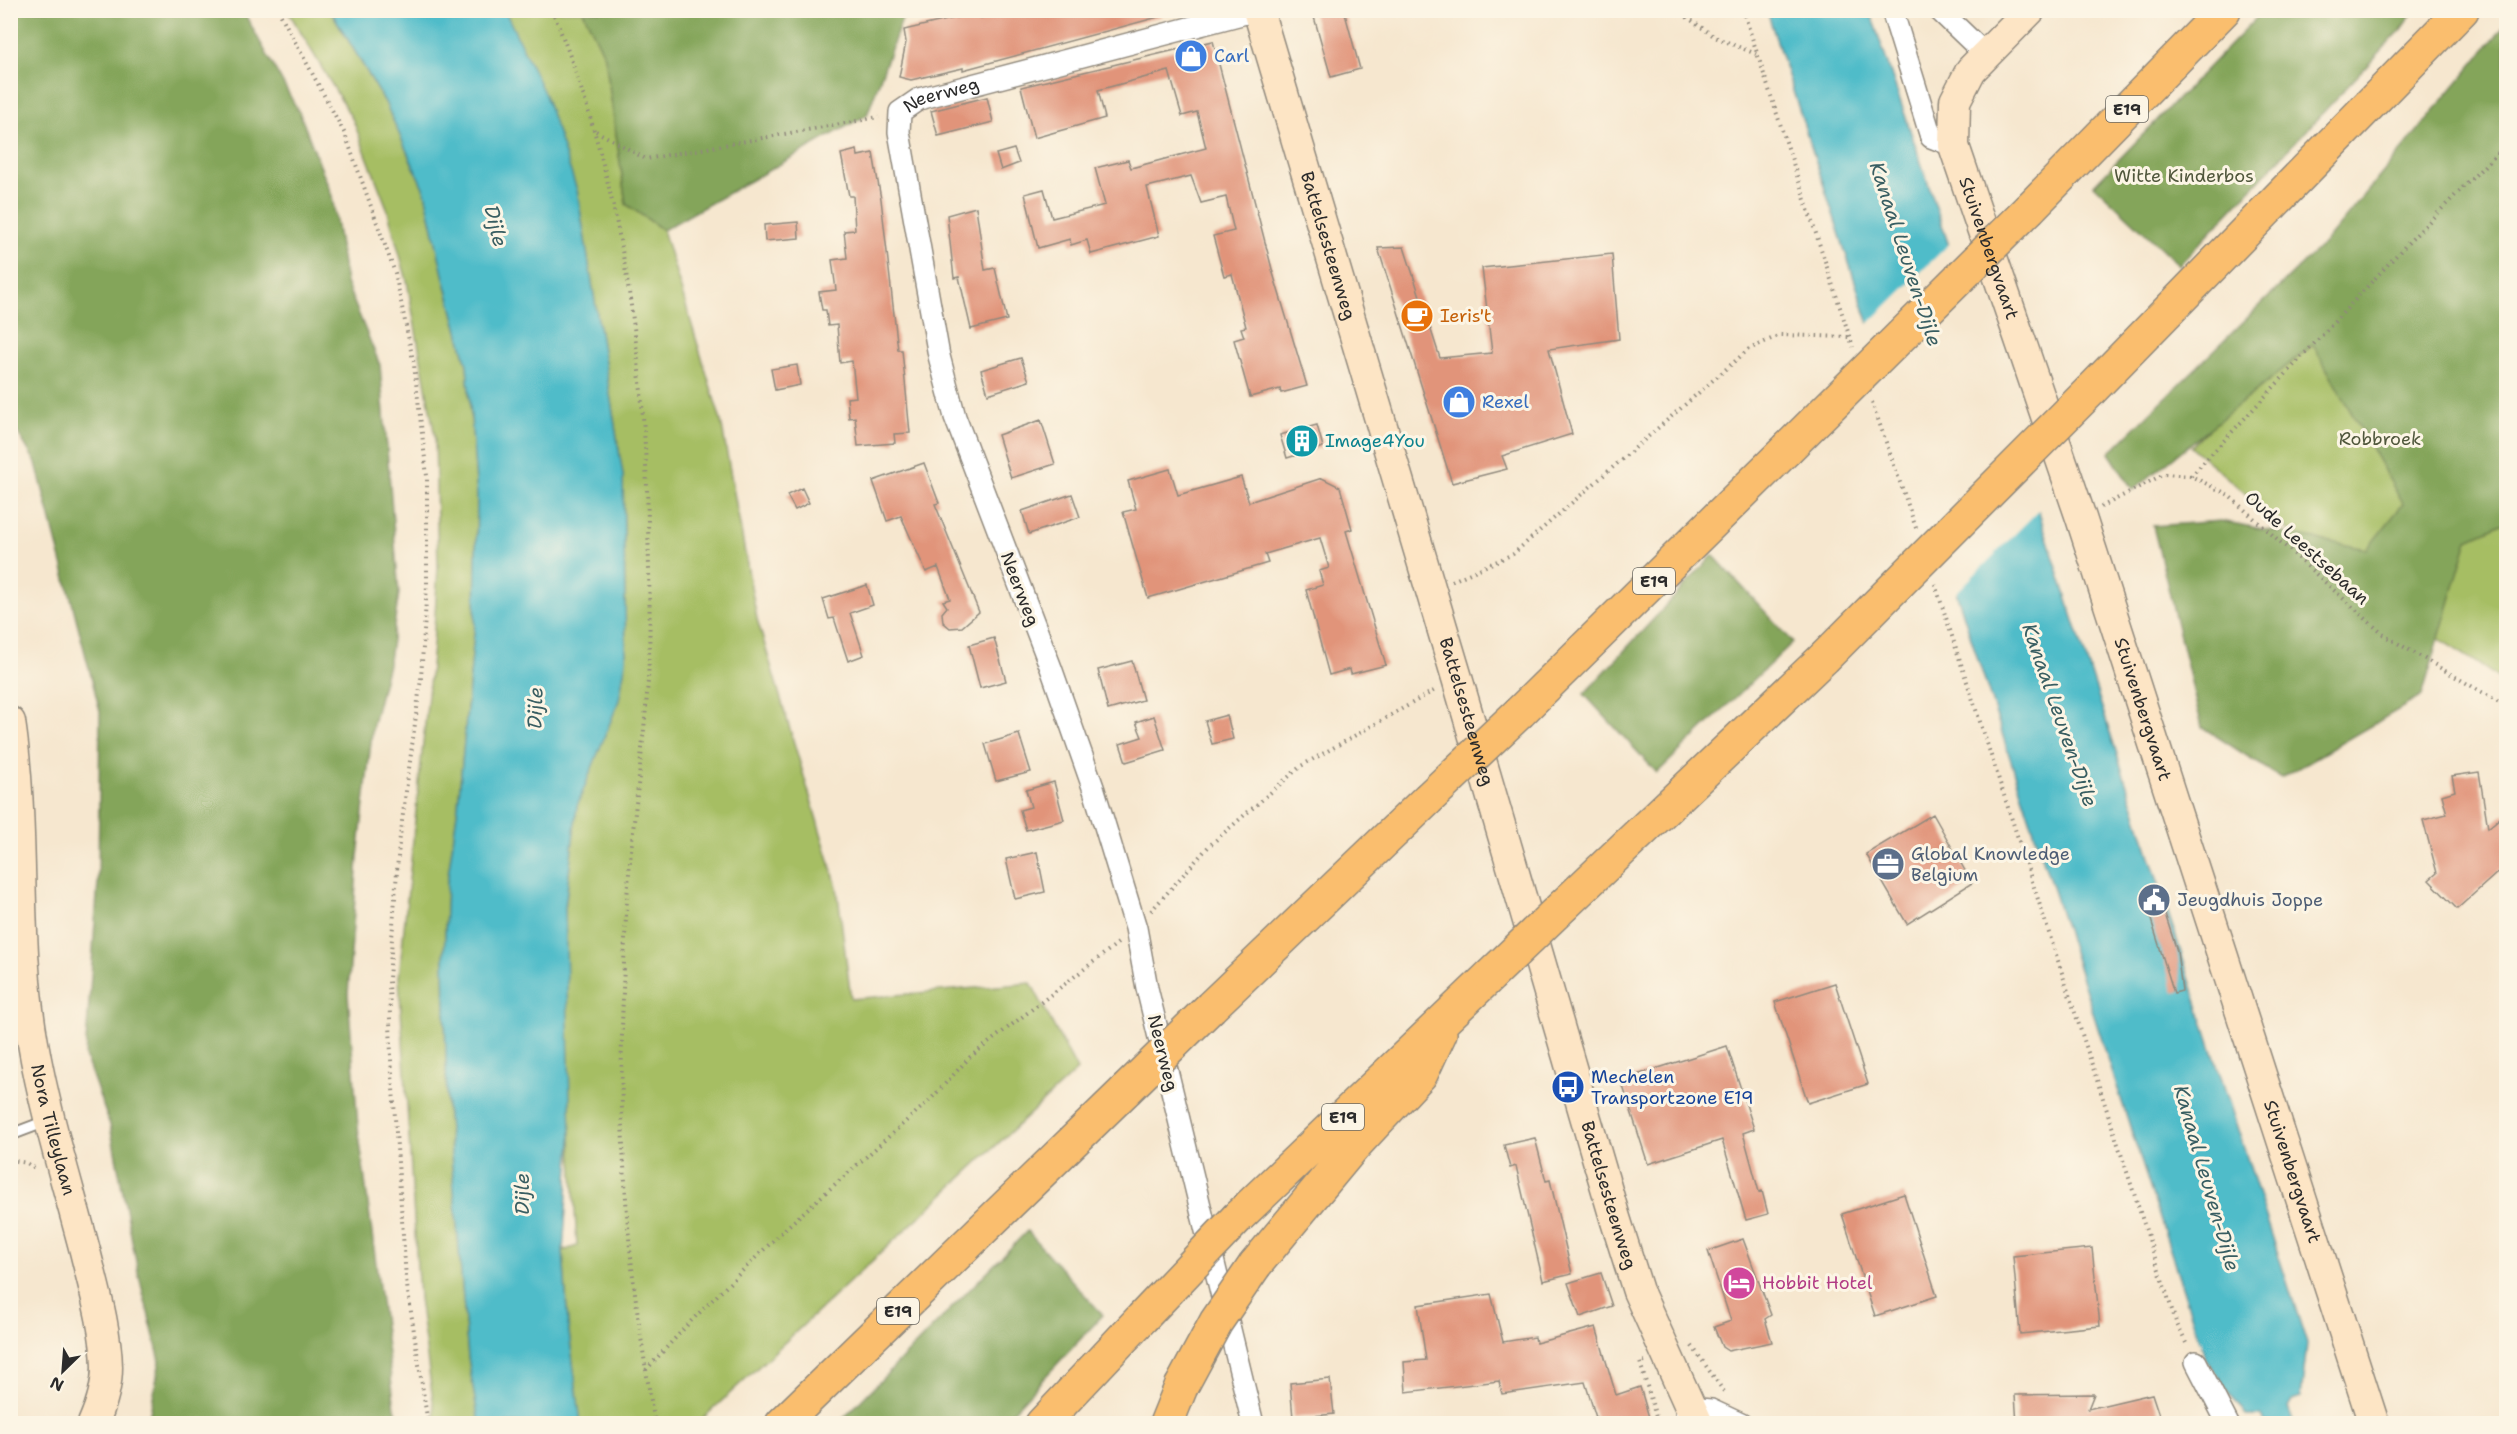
<svg xmlns="http://www.w3.org/2000/svg" width="2517" height="1434" font-family="'Shantell Sans',sans-serif">
<rect width="100%" height="100%" fill="#fcf5e5"/>
<filter id="ink" filterUnits="userSpaceOnUse"><feTurbulence type="fractalNoise" baseFrequency=".0167" numOctaves="2"/><feDisplacementMap in="SourceGraphic" scale="12" xChannelSelector="R" yChannelSelector="G"/><feConvolveMatrix kernelMatrix="1 2 1 2 8 2 1 2 1" color-interpolation-filters="sRGB"/></filter>
<filter id="wash" filterUnits="userSpaceOnUse"><feTurbulence type="fractalNoise" baseFrequency=".008" numOctaves="4" result="noise"/><feDisplacementMap in="SourceGraphic" scale="24" xChannelSelector="R" yChannelSelector="G"/><feGaussianBlur stdDeviation="1.35" result="paint"/><feColorMatrix in="noise" values="0 0 0 0 0 0 0 0 0 0 0 0 0 0 0 0 0 1.4 0 .05"/><feComposite in="paint" operator="in"/></filter>
<g filter="url(#wash)">
<rect width="100%" height="100%" fill="#f6e7cf"/>
<path fill="#a6be64" stroke="#687448" stroke-width="1.5" d="M 288,11 L 331,11 L 385,102 L 425,192 L 443,274 L 467,365 L 477,495 L 475,623 L 458,806 L 447,883 L 444,961 L 447,1106 L 468,1357 L 479,1423 L 436,1423 L 419,1298 L 399,977 L 433,646 L 438,567 L 435,437 L 407,281 L 387,208 L 353,120 Z
M 503,11 L 583,11 L 605,56 L 626,204 L 663,230 L 721,421 L 757,619 L 837,887 L 851,999 L 1031,983 L 1077,1070 L 698,1423 L 581,1423 L 579,1412 L 568,1325 L 563,1251 L 577,1246 L 567,1066 L 565,910 L 577,804 L 626,660 L 623,475 L 577,190 Z
M 2506,141 L 2506,684 C 2458,646 2402,621 2353,583 C 2297,540 2245,492 2191,447 L 2290,347 Z"/>
<path fill="#84a55a" stroke="#586842" stroke-width="1.5" d="M 11,10 L 243,11 L 300,114 L 332,196 L 346,283 L 380,365 L 399,593 L 389,660 L 373,724 L 358,857 L 348,994 L 358,1127 L 395,1408 L 400,1423 L 148,1423 L 160,1361 L 138,1272 L 110,1125 L 85,1056 L 98,882 L 100,711 L 36,463 L 11,421 Z
M 583,11 L 905,11 L 867,115 L 663,230 L 626,204 L 605,57 Z
M 2263,11 L 2414,11 L 2399,32 L 2179,265 L 2094,185 Z
M 2506,24 L 2506,522 L 2468,539 L 2422,696 L 2281,778 L 2202,727 L 2153,526 L 2221,521 L 2367,549 L 2403,504 L 2313,345 L 2133,490 L 2109,453 L 2327,240 Z
M 1713,555 L 1793,642 L 1657,773 L 1584,694 Z
M 1027,1231 L 1103,1315 L 1002,1423 L 839,1423 Z"/>
<path fill="#4fbcc9" stroke="#3d747a" stroke-width="1.5" d="M 331,11 L 505,11 L 545,95 L 577,190 L 623,475 L 626,660 L 619,700 L 577,806 L 565,907 L 571,1139 L 563,1251 L 568,1325 L 581,1423 L 479,1423 L 468,1357 L 447,1106 L 444,961 L 447,883 L 458,806 L 475,623 L 477,495 L 467,365 L 443,274 L 425,192 L 385,102 Z
M 1767,11 L 1870,11 L 2046,534 L 2307,1344 L 2301,1397 L 2292,1400 L 2288,1407 L 2294,1423 L 2265,1423 L 2262,1416 L 2246,1416 L 2206,1360 Z"/>
<path fill="#f6e7cf" d="M 1950,243 L 2040,509 L 1954,595 L 1866,326 Z"/>
<g id="blocks">
<path fill="#e1947a" d="M 1007,10 L 1161,10 L 1162,16 L 963,70 L 963,68 L 911,80 L 899,77 L 906,42 L 904,30 L 964,16 L 980,14 L 981,18 Z
M 1312,10 L 1344,10 L 1360,69 L 1331,77 Z
M 1213,41 L 1273,273 L 1307,386 L 1281,393 L 1280,389 L 1250,397 L 1234,340 L 1244,337 L 1241,328 L 1246,327 L 1232,274 L 1224,276 L 1213,236 L 1234,231 L 1226,197 L 1201,203 L 1191,176 L 1147,187 L 1159,236 L 1091,254 L 1087,240 L 1071,245 L 1070,239 L 1038,248 L 1025,194 L 1044,189 L 1052,218 L 1105,205 L 1095,168 L 1128,160 L 1131,168 L 1206,148 L 1197,112 L 1182,116 L 1169,71 L 1098,90 L 1105,118 L 1034,138 L 1021,87 Z
M 987,97 L 993,122 L 938,136 L 931,111 Z
M 1014,149 L 1019,163 L 1001,170 L 996,154 Z
M 857,150 L 858,156 L 873,153 L 881,199 L 898,350 L 902,350 L 910,433 L 894,434 L 895,443 L 858,446 L 855,417 L 849,418 L 847,398 L 856,397 L 852,361 L 840,363 L 837,325 L 828,326 L 826,310 L 822,310 L 819,292 L 836,290 L 832,260 L 847,258 L 844,231 L 855,230 L 853,196 L 849,196 L 841,154 Z
M 976,207 L 985,270 L 995,268 L 1007,320 L 971,329 L 959,277 L 954,278 L 947,215 Z
M 798,222 L 799,238 L 765,241 L 764,225 Z
M 1404,247 L 1440,358 L 1492,353 L 1482,268 L 1612,254 L 1619,339 L 1549,349 L 1572,434 L 1502,456 L 1507,469 L 1452,483 L 1378,248 Z
M 1021,358 L 1029,381 L 988,394 L 981,370 Z
M 797,365 L 800,385 L 775,390 L 771,369 Z
M 1041,420 L 1055,464 L 1011,478 L 998,435 Z
M 1317,425 L 1323,447 L 1287,458 L 1280,435 Z
M 924,463 L 939,503 L 935,504 L 979,612 L 962,627 L 950,628 L 943,622 L 942,613 L 947,607 L 943,601 L 950,599 L 938,567 L 926,572 L 901,516 L 887,521 L 873,481 Z
M 1170,469 L 1178,495 L 1241,477 L 1249,502 L 1322,478 L 1340,487 L 1352,529 L 1346,531 L 1386,665 L 1351,674 L 1350,669 L 1329,675 L 1306,590 L 1323,585 L 1319,571 L 1329,568 L 1320,538 L 1265,554 L 1268,563 L 1148,598 L 1123,512 L 1136,509 L 1128,481 Z
M 802,488 L 809,503 L 795,510 L 787,495 Z
M 1072,494 L 1080,517 L 1029,534 L 1022,511 Z
M 867,585 L 873,605 L 850,613 L 864,655 L 848,661 L 834,618 L 829,619 L 823,599 Z
M 994,638 L 1006,681 L 980,688 L 969,645 Z
M 1132,661 L 1143,700 L 1108,710 L 1098,670 Z
M 1227,715 L 1233,739 L 1212,744 L 1205,721 Z
M 1154,716 L 1165,750 L 1126,762 L 1120,744 L 1142,737 L 1136,722 Z
M 1019,734 L 1031,772 L 996,781 L 985,744 Z
M 2479,772 L 2488,828 L 2506,813 L 2506,865 L 2457,909 L 2429,880 L 2437,873 L 2423,820 L 2447,814 L 2442,795 L 2455,791 L 2452,776 Z
M 1054,782 L 1064,820 L 1026,830 L 1020,810 L 1031,807 L 1026,790 Z
M 1933,814 L 1972,883 L 1907,924 L 1866,854 Z
M 1037,852 L 1045,892 L 1015,899 L 1006,859 Z
M 2157,889 L 2177,951 L 2182,991 L 2174,993 L 2143,894 Z
M 1835,983 L 1868,1084 L 1808,1103 L 1775,1002 Z
M 1727,1046 L 1754,1129 L 1743,1133 L 1759,1192 L 1762,1191 L 1768,1214 L 1746,1220 L 1722,1140 L 1648,1164 L 1621,1080 Z
M 1535,1138 L 1546,1181 L 1550,1180 L 1572,1274 L 1543,1281 L 1516,1166 L 1510,1168 L 1504,1145 Z
M 1904,1194 L 1937,1296 L 1875,1316 L 1842,1214 Z
M 1743,1239 L 1771,1315 L 1765,1319 L 1772,1342 L 1728,1351 L 1722,1347 L 1714,1327 L 1731,1321 L 1708,1251 Z
M 2092,1248 L 2100,1326 L 2020,1334 L 2013,1256 Z
M 1601,1273 L 1612,1306 L 1580,1317 L 1568,1283 Z
M 1491,1294 L 1503,1342 L 1535,1337 L 1536,1343 L 1596,1327 L 1616,1395 L 1640,1387 L 1651,1424 L 1598,1424 L 1585,1382 L 1502,1394 L 1499,1381 L 1406,1392 L 1404,1362 L 1426,1360 L 1418,1305 Z
M 1330,1379 L 1334,1414 L 1293,1418 L 1290,1383 Z
M 2094,1394 L 2088,1409 L 2152,1394 L 2162,1424 L 2017,1424 L 2015,1395 Z"/>
</g>
</g>
<g filter="url(#ink)">
<use href="#blocks" fill-opacity="0" stroke="#90897d" stroke-width="1.5"/>
<g fill="none" stroke-linecap="round" stroke-linejoin="round">
<g stroke="#90897d" stroke-width="14">
<path id="lane" d="M 10,1135 L 47,1121"/>
</g>
<g stroke="#90897d" stroke-width="24">
<g id="street">
<path d="M 1892,10 L 1931,137 L 1954,146"/>
<path d="M 1939,10 L 1986,55"/>
<path d="M 2196,1362 L 2228,1424"/>
<path d="M 1686,1415 L 1688,1408 L 1711,1410 L 1741,1424"/>
<path id="s1" d="M 1253,1424 L 1147,988 L 1136,928 L 1094,790 L 1051,668 L 955,417 L 939,356 L 899,132 L 900,112 L 919,99 L 1257,10"/>
</g>
</g>
<g stroke="#90897d" stroke-width="33">
<g id="secondary">
<path id="s2" d="M 1258,10 L 1457,678 L 1615,1218 L 1638,1291 L 1698,1424"/>
<path id="s3" d="M 2030,10 L 1971,70 L 1955,101 L 1954,146 L 2081,518 L 2374,1424"/>
<path id="s4" d="M 10,722 C 26,829 14,937 33,1043 C 45,1113 67,1182 85,1251 C 94,1288 106,1327 107,1367 C 107,1386 101,1406 93,1424"/>
</g>
</g>
<g stroke="#90897d" stroke-width="36">
<path id="highway" d="M 2030,208 L 2224,10
M 2091,390 L 2462,10
M 1520,712 L 1787,449
M 1564,905 L 1824,658
M 1211,1007 L 1428,799
M 1238,1217 L 1490,976
M 1255,1265 L 1353,1147 L 1421,1074 L 1440,1033
M 782,1424 L 1126,1090
M 1042,1424 L 1142,1318
M 1166,1424 L 1181,1387"/>
</g>
<path stroke="#90897d" stroke-width="4" stroke-dasharray="1.5 4.5" stroke-linecap="butt" d="M 278,10 L 345,134 L 395,273 L 414,365 L 427,476 L 427,585 L 421,678 L 399,844 L 389,979 L 391,1059 L 406,1279 L 428,1424
M 552,10 C 620,174 644,346 648,522 C 649,575 651,627 648,680 C 643,759 630,837 626,916 C 622,1004 619,1094 625,1181 C 629,1263 641,1343 655,1424
M 1677,10 L 1715,37 L 1756,54
M 1743,10 L 1853,347
M 596,131 L 646,159 L 879,117
M 1872,402 L 1916,528
M 2191,476 L 2406,245 L 2506,144
M 2101,507 L 2164,474 L 2191,476 L 2227,494 L 2385,636 L 2506,706
M 1452,581 L 1513,554 L 1749,349 L 1780,335 L 1849,337
M 1935,584 L 2176,1322 L 2187,1345
M 1151,911 L 1209,846 L 1301,766 L 1437,689
M 10,1160 L 27,1163 L 37,1170
M 1692,1346 L 1725,1393
M 1645,1361 L 1640,1362 L 1658,1424
M 646,1370 L 690,1322 L 787,1227 L 930,1100 L 970,1057 L 1118,943"/>
<use href="#lane" stroke="#fff" stroke-width="10"/>
<use href="#street" stroke="#fff" stroke-width="21"/>
<use href="#secondary" stroke="#fde5c5" stroke-width="30"/>
<use href="#highway" stroke="#fabe6e" stroke-width="33"/>
<g stroke="#90897d" stroke-width="36" stroke-linecap="butt">
<path id="highway-bridge" d="M 1787,449 L 2030,208
M 1824,658 L 2091,390
M 1428,799 L 1520,712
M 1490,976 L 1564,905
M 1126,1090 L 1211,1007
M 1142,1318 L 1238,1217
M 1181,1387 L 1216,1322 L 1255,1265"/>
</g>
<use href="#highway-bridge" stroke="#fabe6e" stroke-width="33"/>
</g>
</g>
<defs>
<g id="shop-disc" transform="scale(1.725)"><circle r="9.5" fill="#3f7fe0" stroke="#fcf5e5"/><path d="M-5-2.5h2.3a2.7 3.5 0 0 1 5.4 0H5L5.5 6h-11ZM-1.5-2.5h3a1.5 2.3 0 0 0-3 0Z" fill="#fff"/></g>
<g id="cafe-disc" transform="scale(1.725)"><circle r="9.5" fill="#e8710a" stroke="#fcf5e5"/><path d="M-5.5-4.5H6V0H3Q3 3.5 0 3.5H-2.5Q-5.5 3.5-5.5 0ZM3-3.2v2h1.7v-2ZM-6 4.5H4V6H-6Z" fill="#fff"/></g>
<g id="building-disc" transform="scale(1.725)"><circle r="9.5" fill="#0f9aa8" stroke="#fcf5e5"/><path d="M-4-6H4V6H1V3H-1V6H-4ZM-2.5-4.3h1.7v1.8h-1.7ZM.8-4.3h1.7v1.8H.8ZM-2.5-1h1.7V.8h-1.7ZM.8-1h1.7V.8H.8Z" fill="#fff"/></g>
<g id="office-disc" transform="scale(1.725)"><circle r="9.5" fill="#5c6f8a" stroke="#fcf5e5"/><path d="M-6-3h4V-5.5h4V-3h4V5H-6ZM-1-4.5V-3h2v-1.5ZM-6 0V1H6V0Z" fill="#fff"/></g>
<g id="civic-disc" transform="scale(1.725)"><circle r="9.5" fill="#5c6f8a" stroke="#fcf5e5"/><path d="M-.6-6.5H3V-4.5H.6V-3L4-1V1h2V6H-6V1h2V-1L-.6-3ZM-1.2 2.5V6h2.4V2.5Z" fill="#fff"/></g>
<g id="bus-disc" transform="scale(1.725)"><circle r="9.5" fill="#1a4fb4" stroke="#fcf5e5"/><path d="M-5-6H5V4H4V6H2V4H-2V6H-4V4H-5ZM-3.5-4V0h7V-4ZM-3.5 1.2v1.5H-2V1.2ZM2 1.2v1.5H3.5V1.2Z" fill="#fff"/></g>
<g id="hotel-disc" transform="scale(1.725)"><circle r="9.5" fill="#d1479c" stroke="#fcf5e5"/><path d="M-6-4.5h1.5V1H6V5H4.5V3h-9V5H-6ZM-4 0a1.8 1.8 0 1 1 3.6 0ZM.5 0V-2.5h3Q6-2.5 6 0Z" fill="#fff"/></g>
</defs>
<g fill-rule="evenodd">
<use href="#shop-disc" x="1191" y="56"/>
<use href="#cafe-disc" x="1417" y="316"/>
<use href="#shop-disc" x="1459" y="402"/>
<use href="#building-disc" x="1302" y="441"/>
<use href="#office-disc" x="1888" y="864"/>
<use href="#civic-disc" x="2154" y="900"/>
<use href="#bus-disc" x="1568" y="1087"/>
<use href="#hotel-disc" x="1739" y="1283"/>
</g>
<g text-anchor="middle" dominant-baseline="central" stroke-width="6" stroke-linejoin="round" paint-order="stroke">
<g fill="#fcf5e5" stroke="#6a6863" stroke-width="1.5">
<rect x="2106" y="96" width="42" height="26" rx="4.5"/>
<rect x="1633" y="568" width="42" height="26" rx="4.5"/>
<rect x="1322" y="1104" width="42" height="26" rx="4.5"/>
<rect x="877" y="1298" width="42" height="26" rx="4.5"/>
</g>
<g font-size="16" font-weight="bold" fill="#2b2b2b">
<text x="2127" y="109">E19</text>
<text x="1654" y="581">E19</text>
<text x="1343" y="1117">E19</text>
<text x="898" y="1311">E19</text>
</g>
<g font-size="18" fill="#366cbe" stroke="#fcf5e5" text-anchor="start">
<text x="1214" y="56">Carl</text>
<text x="1482" y="402">Rexel</text>
</g>
<g font-size="18" fill="#2b2b2b" stroke="#fcf5e5">
<text stroke="none"><textPath href="#s1" startOffset="1408">Neerweg</textPath></text>
<text stroke="none"><textPath href="#s2" startOffset="246">Battelsesteenweg</textPath></text>
<text stroke="none"><textPath href="#s3" startOffset="272">Stuivenbergvaart</textPath></text>
<text transform="translate(2307 548) rotate(42)">Oude Leestsebaan</text>
<text transform="translate(1020 589) rotate(69)">Neerweg</text>
<text stroke="none"><textPath href="#s3" startOffset="758">Stuivenbergvaart</textPath></text>
<text stroke="none"><textPath href="#s2" startOffset="732">Battelsesteenweg</textPath></text>
<text transform="translate(1163 1053) rotate(76)">Neerweg</text>
<text stroke="none"><textPath href="#s4" startOffset="411">Nora Tilleylaan</textPath></text>
<text stroke="none"><textPath href="#s3" startOffset="1244">Stuivenbergvaart</textPath></text>
<text stroke="none"><textPath href="#s2" startOffset="1236">Battelsesteenweg</textPath></text>
</g>
<g font-size="18" fill="#50573c" stroke="#fcf5e5">
<text x="2184" y="176">Witte Kinderbos</text>
<text x="2380" y="439">Robbroek</text>
</g>
<g font-size="18" fill="#c56008" stroke="#fcf5e5" text-anchor="start">
<text x="1440" y="316">Ieris't</text>
</g>
<g font-size="18" fill="#0d838f" stroke="#fcf5e5" text-anchor="start">
<text x="1325" y="441">Image4You</text>
</g>
<g font-size="18" fill="#4e5e75" stroke="#fcf5e5" text-anchor="start">
<text x="1911" y="854">Global Knowledge<tspan x="1911" dy="21">Belgium</tspan></text>
<text x="2177" y="900">Jeugdhuis Joppe</text>
</g>
<g font-size="18" fill="#164399" stroke="#fcf5e5" text-anchor="start">
<text x="1591" y="1077">Mechelen<tspan x="1591" dy="21">Transportzone E19</tspan></text>
</g>
<g font-size="18" fill="#b23c85" stroke="#fcf5e5" text-anchor="start">
<text x="1762" y="1283">Hobbit Hotel</text>
</g>
<g font-size="20" font-style="italic" fill="#385e62" stroke="#fcf5e5">
<text transform="translate(496 226) rotate(76)">Dijle</text>
<text transform="translate(1906 254) rotate(72)">Kanaal Leuven-Dijle</text>
<text transform="translate(535 708) rotate(-88)">Dijle</text>
<text transform="translate(2060 715) rotate(71)">Kanaal Leuven-Dijle</text>
<text transform="translate(2207 1178) rotate(74)">Kanaal Leuven-Dijle</text>
<text transform="translate(522 1194) rotate(-90)">Dijle</text>
</g>
</g>
<rect width="2517" height="1434" fill="none" stroke="#fcf5e5" stroke-width="36"/>
<g transform="translate(63 1371) rotate(205)" stroke="#fcf5e5" stroke-width="4.5" paint-order="stroke">
<path d="M0-4.5L10 22L0 15L-10 22Z" fill="#2b2b2b"/>
<text y="-9" font-size="16" font-weight="bold" text-anchor="middle" fill="#2b2b2b">N</text>
</g>
</svg>
